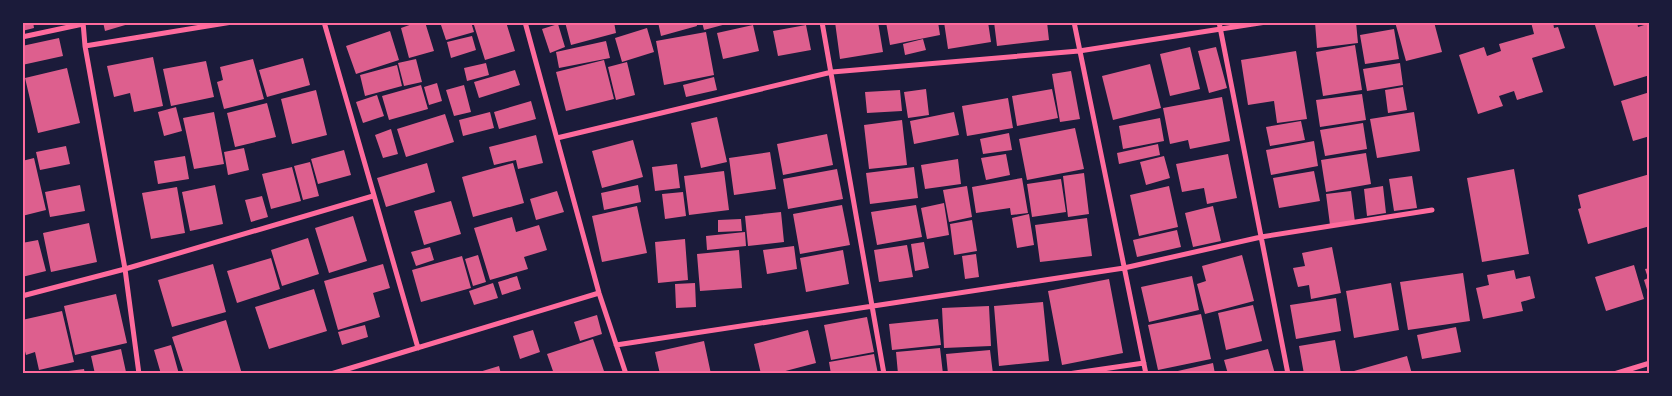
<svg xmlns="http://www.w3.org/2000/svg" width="1672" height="396" font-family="Rubik,sans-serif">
<rect width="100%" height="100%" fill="#1b1b3a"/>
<path fill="#dd5f8e" d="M 22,22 L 33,22 L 34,28 L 22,31 Z
M 103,22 L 132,22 L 132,23 L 105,31 Z
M 418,22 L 425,22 L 434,51 L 409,58 L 401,28 Z
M 440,22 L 471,22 L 474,32 L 446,40 Z
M 473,22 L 506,22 L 515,51 L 485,60 Z
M 565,22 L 614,22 L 616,33 L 571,45 Z
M 658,22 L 696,22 L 697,26 L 661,36 Z
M 702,22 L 730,22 L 730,23 L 704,30 Z
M 835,22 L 878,22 L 883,52 L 840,59 Z
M 886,22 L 938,22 L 940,35 L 890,45 Z
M 944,22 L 988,22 L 991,42 L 948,49 Z
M 994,22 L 1047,22 L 1049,40 L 997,46 Z
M 1315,22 L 1356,22 L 1358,43 L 1317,48 Z
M 1395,22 L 1434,22 L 1442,52 L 1406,61 Z
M 1531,22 L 1553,22 L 1554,28 L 1558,27 L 1565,48 L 1532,58 L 1543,92 L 1517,100 L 1514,91 L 1499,96 L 1503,106 L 1478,114 L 1459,55 L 1484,47 L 1487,56 L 1501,51 L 1499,44 L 1534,34 Z
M 1594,22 L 1637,22 L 1638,27 L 1650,23 L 1650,55 L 1647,56 L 1650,75 L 1614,86 Z
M 558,24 L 565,47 L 550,53 L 542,29 Z
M 753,25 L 759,51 L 723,59 L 717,33 Z
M 806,25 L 811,50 L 778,56 L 773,31 Z
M 647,28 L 654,52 L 622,62 L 615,38 Z
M 1394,29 L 1399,59 L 1365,64 L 1360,35 Z
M 390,31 L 399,60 L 356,74 L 346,46 Z
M 706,32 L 714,75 L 664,85 L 656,41 Z
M 472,36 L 476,50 L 451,58 L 447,42 Z
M 59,38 L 63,56 L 22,65 L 22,46 Z
M 923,39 L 926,50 L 905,55 L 903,44 Z
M 606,41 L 610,58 L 559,68 L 556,52 Z
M 1355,45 L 1362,90 L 1323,96 L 1316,52 Z
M 1190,47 L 1200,89 L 1170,96 L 1160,54 Z
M 1216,47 L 1227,88 L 1209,93 L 1198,51 Z
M 1296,51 L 1307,119 L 1277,123 L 1274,101 L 1248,105 L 1241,60 Z
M 153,57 L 163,106 L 134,112 L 130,93 L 114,97 L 107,66 Z
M 303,58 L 310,85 L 267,97 L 259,70 Z
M 253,59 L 264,99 L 224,109 L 217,82 L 223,80 L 220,67 Z
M 416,59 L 422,82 L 404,86 L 398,63 Z
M 604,60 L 614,99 L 566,111 L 556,72 Z
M 206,61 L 214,97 L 171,106 L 163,69 Z
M 627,62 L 635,95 L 616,100 L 608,67 Z
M 486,63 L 489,75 L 467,81 L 464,68 Z
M 1400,63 L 1403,85 L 1367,91 L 1363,69 Z
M 1150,64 L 1161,108 L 1113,120 L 1102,76 Z
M 397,65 L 402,86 L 365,96 L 360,75 Z
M 67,68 L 80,123 L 38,133 L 25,78 Z
M 515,70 L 520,85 L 479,98 L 474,82 Z
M 1071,71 L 1080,119 L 1060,122 L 1052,74 Z
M 714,77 L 717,90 L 686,97 L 683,85 Z
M 437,83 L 442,101 L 429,105 L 424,87 Z
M 421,85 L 428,109 L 389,120 L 382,96 Z
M 464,85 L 471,112 L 454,116 L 446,90 Z
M 1403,87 L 1407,110 L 1388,113 L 1385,90 Z
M 926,89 L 929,115 L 908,118 L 904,92 Z
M 1052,89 L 1058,118 L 1017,126 L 1012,96 Z
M 316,90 L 327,135 L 292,144 L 281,99 Z
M 900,90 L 902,111 L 867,113 L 865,92 Z
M 1650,92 L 1650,136 L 1633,141 L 1621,101 Z
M 1362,94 L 1366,120 L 1320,127 L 1316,100 Z
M 377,95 L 384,116 L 363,123 L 356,102 Z
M 1222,97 L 1230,141 L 1190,149 L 1188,140 L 1170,144 L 1163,108 Z
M 1008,98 L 1013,128 L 967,136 L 962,106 Z
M 531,101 L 536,119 L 499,129 L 494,112 Z
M 267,103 L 276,137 L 235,147 L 227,113 Z
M 176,107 L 182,131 L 164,136 L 158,112 Z
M 214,112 L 224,164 L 194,169 L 183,118 Z
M 490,112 L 494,128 L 463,136 L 459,120 Z
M 954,112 L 959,135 L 914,144 L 910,121 Z
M 1414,112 L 1420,151 L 1377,158 L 1370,119 Z
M 445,114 L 454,142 L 406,157 L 397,129 Z
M 717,117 L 727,162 L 701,168 L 691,123 Z
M 1160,118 L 1164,141 L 1123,149 L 1119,126 Z
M 902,120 L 907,165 L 869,169 L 864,125 Z
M 1301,121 L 1305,140 L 1270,146 L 1266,127 Z
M 1363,123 L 1367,149 L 1325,156 L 1320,130 Z
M 1075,128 L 1084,169 L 1027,180 L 1019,139 Z
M 391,129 L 398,154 L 383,158 L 375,135 Z
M 1009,133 L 1012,150 L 983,154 L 980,139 Z
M 827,134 L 833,165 L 783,175 L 777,144 Z
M 536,135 L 543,163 L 518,169 L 516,160 L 494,165 L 489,147 Z
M 633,140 L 643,177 L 602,188 L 592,151 Z
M 1314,141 L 1318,166 L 1271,175 L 1266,150 Z
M 1158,144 L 1160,155 L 1119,164 L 1117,153 Z
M 66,146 L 70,164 L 40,170 L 36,152 Z
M 244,148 L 249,170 L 228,175 L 224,152 Z
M 344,150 L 351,175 L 318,184 L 311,159 Z
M 770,152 L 776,189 L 734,195 L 729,158 Z
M 1366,153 L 1371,184 L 1326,192 L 1321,160 Z
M 1006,154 L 1010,175 L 986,180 L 981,158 Z
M 1228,154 L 1237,198 L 1207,204 L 1204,188 L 1182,192 L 1176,164 Z
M 185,156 L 189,179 L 158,184 L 154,161 Z
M 1164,156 L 1170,178 L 1146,185 L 1140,162 Z
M 34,158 L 46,210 L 22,216 L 22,161 Z
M 958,159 L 961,184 L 925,189 L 921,165 Z
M 310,162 L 319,196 L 303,200 L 294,166 Z
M 427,163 L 435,192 L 386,207 L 377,178 Z
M 513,163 L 524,203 L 473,217 L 462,177 Z
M 677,164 L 680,188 L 655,191 L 652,167 Z
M 292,167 L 301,201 L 271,209 L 262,174 Z
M 914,167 L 918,198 L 870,204 L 866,173 Z
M 837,169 L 843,199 L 788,209 L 783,179 Z
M 1514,169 L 1529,254 L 1482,262 L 1467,178 Z
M 724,171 L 729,210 L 689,215 L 684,176 Z
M 1314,171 L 1320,201 L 1279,208 L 1273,178 Z
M 1084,173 L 1089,214 L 1068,217 L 1063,176 Z
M 1650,174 L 1650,226 L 1588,244 L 1578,209 L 1581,208 L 1578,195 Z
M 1412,176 L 1417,208 L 1394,211 L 1389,179 Z
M 1022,178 L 1028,213 L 1011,215 L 1010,208 L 976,213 L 972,187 Z
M 1061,179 L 1066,212 L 1032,217 L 1027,184 Z
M 80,185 L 85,211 L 50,217 L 45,192 Z
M 215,185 L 223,224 L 190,231 L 182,192 Z
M 638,185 L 641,202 L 604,210 L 601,193 Z
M 967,186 L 972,217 L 949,222 L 943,190 Z
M 1169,186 L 1178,227 L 1139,236 L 1130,195 Z
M 1383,186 L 1386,213 L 1367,216 L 1364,189 Z
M 177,187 L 185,233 L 151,239 L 142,193 Z
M 557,191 L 564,212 L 536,220 L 530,199 Z
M 1351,191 L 1355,222 L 1330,225 L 1326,194 Z
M 683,192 L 686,216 L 665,219 L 662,194 Z
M 262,196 L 268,217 L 251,222 L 245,200 Z
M 451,201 L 461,234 L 424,245 L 414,211 Z
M 944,203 L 949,235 L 927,239 L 921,208 Z
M 842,205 L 850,245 L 800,254 L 793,214 Z
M 916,205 L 922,237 L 877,245 L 871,212 Z
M 637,206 L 647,253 L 602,262 L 592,216 Z
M 1213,206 L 1221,241 L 1193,247 L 1185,213 Z
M 781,212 L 784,242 L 748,246 L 745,216 Z
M 1029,214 L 1034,245 L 1017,248 L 1012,218 Z
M 353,216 L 367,261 L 329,273 L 315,228 Z
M 512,217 L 516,232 L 539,225 L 547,250 L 524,257 L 528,269 L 490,280 L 474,228 Z
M 1087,218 L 1092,256 L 1040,262 L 1035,225 Z
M 741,219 L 742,231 L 718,232 L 718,220 Z
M 972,220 L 977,251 L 954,255 L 950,224 Z
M 89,223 L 97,262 L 51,272 L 43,233 Z
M 1177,230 L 1181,247 L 1137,257 L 1133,240 Z
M 745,232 L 746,246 L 707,250 L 706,236 Z
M 308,238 L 319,274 L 282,286 L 271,250 Z
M 685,239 L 688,280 L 658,283 L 655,242 Z
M 38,240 L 46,271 L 22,277 L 22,243 Z
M 924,242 L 929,268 L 915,271 L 911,244 Z
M 907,245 L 913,277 L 879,282 L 874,250 Z
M 794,246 L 797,269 L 767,274 L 763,250 Z
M 430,247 L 434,260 L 416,266 L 411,252 Z
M 1332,247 L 1341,293 L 1311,299 L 1309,285 L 1298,287 L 1293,268 L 1305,266 L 1302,253 Z
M 739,250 L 742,288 L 700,291 L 697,254 Z
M 843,250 L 849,284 L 806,292 L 800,258 Z
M 976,254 L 979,277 L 965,279 L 962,256 Z
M 478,255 L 486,282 L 473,286 L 465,259 Z
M 1242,255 L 1254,301 L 1205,314 L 1197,284 L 1206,281 L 1202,266 Z
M 462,256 L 471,288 L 421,302 L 412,270 Z
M 271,258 L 280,289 L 237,303 L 227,271 Z
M 213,264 L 226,312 L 172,327 L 158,280 Z
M 383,264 L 390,288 L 373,293 L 380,317 L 338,330 L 324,281 Z
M 1634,265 L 1644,299 L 1606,311 L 1595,277 Z
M 1650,268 L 1650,296 L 1649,296 L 1644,280 L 1648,278 L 1645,269 Z
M 1514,270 L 1516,279 L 1530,276 L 1535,298 L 1521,302 L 1523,311 L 1483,319 L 1476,288 L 1489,285 L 1487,275 Z
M 1463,273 L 1470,321 L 1408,330 L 1400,282 Z
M 517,276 L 521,289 L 502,295 L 498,282 Z
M 1192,276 L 1199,310 L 1149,322 L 1141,287 Z
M 1109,279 L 1123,353 L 1062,365 L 1048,291 Z
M 493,283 L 498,298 L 474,305 L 469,291 Z
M 695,283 L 696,307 L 676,308 L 675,284 Z
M 1391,283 L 1399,330 L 1354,338 L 1346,291 Z
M 314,289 L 327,331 L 269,349 L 255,307 Z
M 116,294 L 127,343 L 75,355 L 64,306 Z
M 1336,298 L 1341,331 L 1296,339 L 1290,305 Z
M 1043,302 L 1049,361 L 999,366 L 994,306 Z
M 1253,305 L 1262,341 L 1226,350 L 1218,313 Z
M 989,306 L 991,346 L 944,348 L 942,308 Z
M 62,311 L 74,362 L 39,370 L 35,352 L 26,355 L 22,340 L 22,320 Z
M 1201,314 L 1211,359 L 1158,370 L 1148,325 Z
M 597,315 L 602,334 L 580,341 L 574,322 Z
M 867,317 L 874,352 L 831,360 L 824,325 Z
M 938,319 L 941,345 L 892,350 L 889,324 Z
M 226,320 L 242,374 L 184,374 L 172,337 Z
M 365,325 L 368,337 L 342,345 L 338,332 Z
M 1456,327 L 1461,352 L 1422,359 L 1417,335 Z
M 533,330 L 540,352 L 520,359 L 513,336 Z
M 808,330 L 816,363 L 774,374 L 761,374 L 754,344 Z
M 593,339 L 605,374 L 554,374 L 547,354 Z
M 1335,340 L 1341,373 L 1304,374 L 1299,346 Z
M 704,341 L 711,374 L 660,374 L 655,352 Z
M 171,345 L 179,374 L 161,374 L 154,350 Z
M 940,348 L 943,374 L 898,374 L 896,352 Z
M 121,349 L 126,372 L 95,374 L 91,356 Z
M 1268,349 L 1275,374 L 1228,374 L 1224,360 Z
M 990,350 L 993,374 L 948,374 L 946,354 Z
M 874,354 L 878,374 L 831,374 L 829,362 Z
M 1407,356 L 1412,374 L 1355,374 L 1354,371 Z
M 1213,363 L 1215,374 L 1169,374 L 1169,373 Z
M 499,366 L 501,374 L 476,374 L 476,373 Z
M 84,369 L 85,374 L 62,374 L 61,372 Z"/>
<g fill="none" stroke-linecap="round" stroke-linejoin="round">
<path stroke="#ff6b9d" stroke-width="5" d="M 83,22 L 85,46 L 125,269 L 139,374
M 324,22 L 418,348
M 525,22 L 599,293 L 626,374
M 822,22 L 884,374
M 1074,22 L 1146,374
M 1219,22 L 1288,374
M 22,37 L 83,24
M 85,46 L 232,22
M 557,138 L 832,72 L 1079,51 L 1266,22
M 22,296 L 125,269 L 373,196
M 616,345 L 1124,268 L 1261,237 L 1432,210
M 331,374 L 599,293
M 1068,374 L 1144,363
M 1614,374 L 1650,363"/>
</g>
<rect width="1672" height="396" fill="none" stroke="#1b1b3a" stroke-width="48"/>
<rect x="24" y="24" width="1624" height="348" fill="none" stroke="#ff6b9d" stroke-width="2"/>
</svg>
